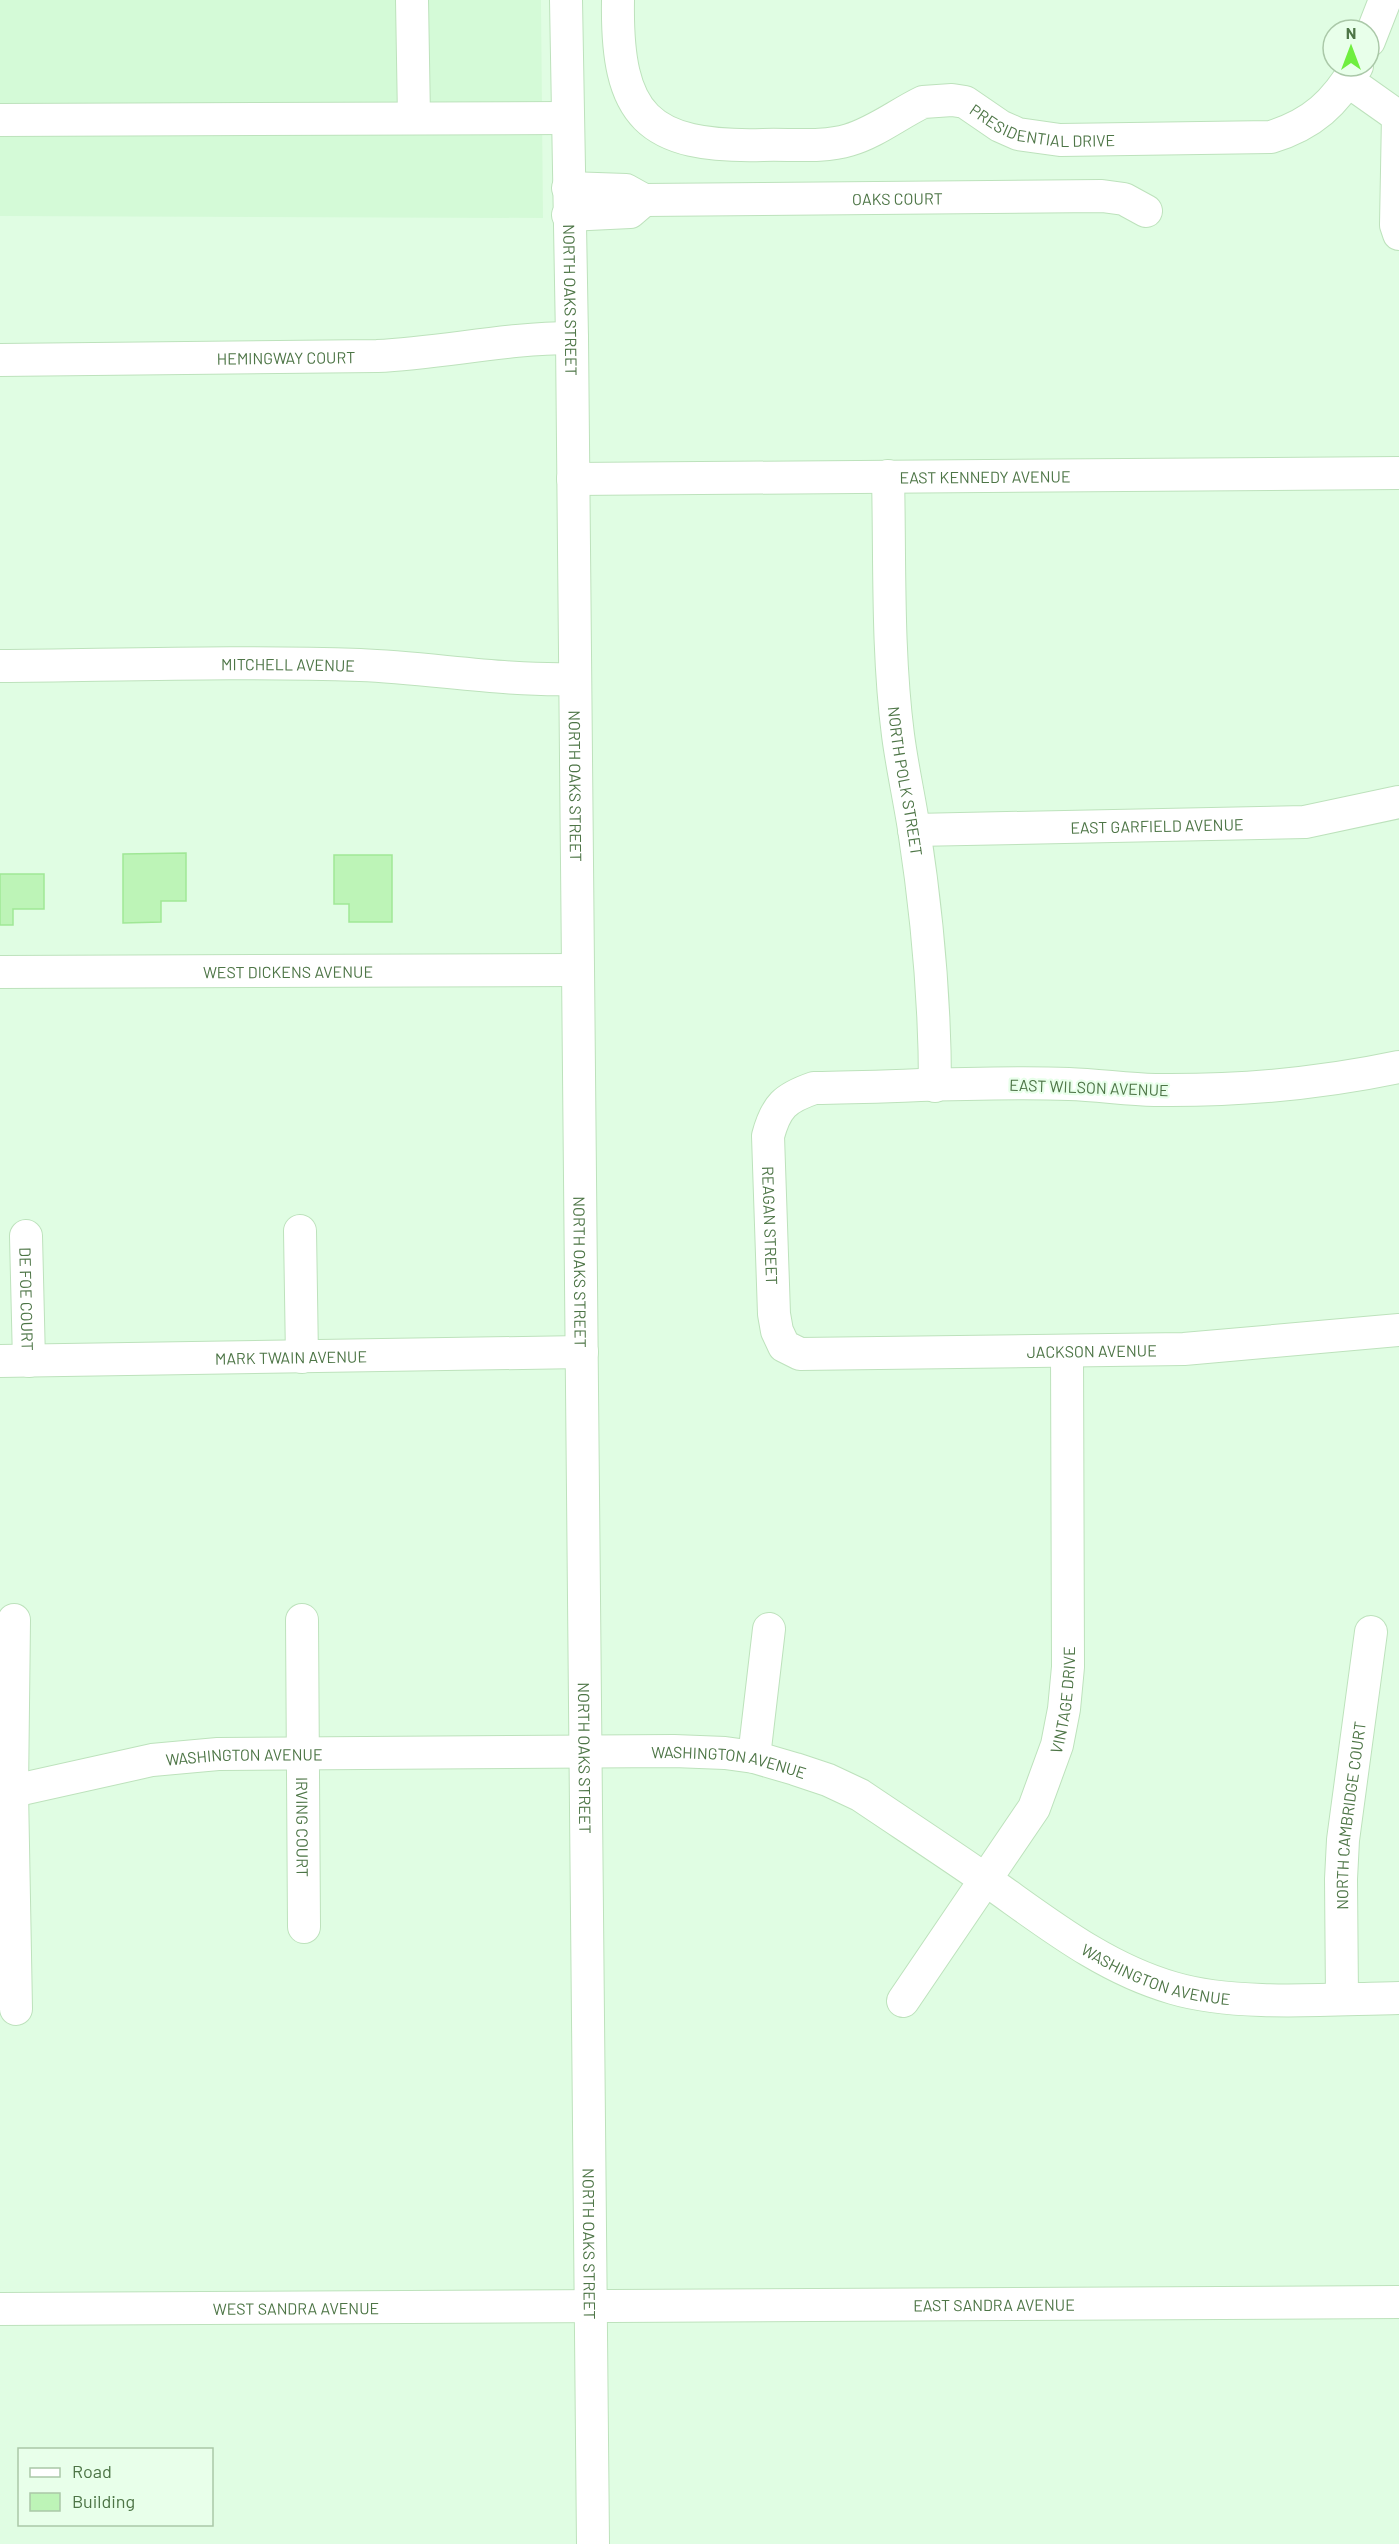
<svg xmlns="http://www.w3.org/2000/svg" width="1399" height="2544" font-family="Barlow,sans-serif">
<rect width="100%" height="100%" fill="#e0fde3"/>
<path fill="#d4fad7" d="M 0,0 L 541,0 L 543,218 L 0,216 Z"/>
<path fill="#bdf4b7" stroke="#a0e796" stroke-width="1.5" d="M 186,853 L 186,901 L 161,901 L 161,922 L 123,923 L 123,854 Z
M 334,855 L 392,855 L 392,922 L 349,922 L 349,904 L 334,904 Z
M 0,874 L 44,874 L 44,909 L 13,909 L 13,925 L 0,925 Z"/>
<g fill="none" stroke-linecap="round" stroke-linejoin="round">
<g stroke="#bde2bc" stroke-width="34">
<g id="minor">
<path d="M 412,0 L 414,118"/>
<path id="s1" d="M 566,0 L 572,338 L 593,2544"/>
<path id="s2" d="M 618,0 C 616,116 647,148 763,145 C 790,144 823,148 849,140 C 876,132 898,114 923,102 L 952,100 L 965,102 L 1000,126 L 1018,134 L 1060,140 L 1271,137 C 1313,124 1335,103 1357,66"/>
<path d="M 1369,41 L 1385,0"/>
<path d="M 1348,81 L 1399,117"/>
<path d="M 1398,116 L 1396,225 L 1399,234"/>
<path d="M 0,120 L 567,118"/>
<path id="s3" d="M 568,188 L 626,190 L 644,200 L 1102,196 L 1124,199 L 1146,211"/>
<path d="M 568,215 L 630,212 L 644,200"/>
<path id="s4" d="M 0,360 L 377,356 C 442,353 506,338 572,338"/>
<path id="s5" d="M 888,476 C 890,561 887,650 898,735 C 902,766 909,797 914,829 C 927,914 935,1000 935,1086"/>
<path id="s6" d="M 573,479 L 1399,473"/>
<path id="s7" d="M 0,666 C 120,665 241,661 360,665 C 432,668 502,681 574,679"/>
<path id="s8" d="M 914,830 L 1305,822 L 1399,802"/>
<path id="s9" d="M 0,972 L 577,970"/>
<path id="s10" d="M 1399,1067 C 1319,1084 1236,1091 1155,1090 C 1126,1089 1097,1085 1069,1084 C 984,1081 898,1087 814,1088 C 785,1098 776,1106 768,1136 L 774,1314 L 777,1331 L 784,1346 L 800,1354 L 1184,1349 L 1399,1330"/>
<path d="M 300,1231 L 302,1357"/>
<path id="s11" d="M 26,1236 L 29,1361"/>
<path id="s12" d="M 0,1361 L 582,1352"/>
<path d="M 14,1620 L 12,1791 L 16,2009"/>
<path id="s13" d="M 302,1620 L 304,1927"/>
<path d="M 754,1757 L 769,1629"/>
<path id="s14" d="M 0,1794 L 152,1760 L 218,1754 L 674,1751 L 725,1753 L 754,1757 L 795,1769 L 828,1780 L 860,1795 C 903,1824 946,1852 989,1882 C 1046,1922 1103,1968 1173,1988 C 1237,2007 1331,1999 1399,1998"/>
<path id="s15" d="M 1342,1999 L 1341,1879 L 1343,1840 L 1371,1632"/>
<path id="s16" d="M 903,2001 L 1034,1808 L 1057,1745 L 1064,1709 L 1068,1667 L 1067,1352"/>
<path id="s17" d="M 0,2309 L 1399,2302"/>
</g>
</g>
<use href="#minor" stroke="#fff" stroke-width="32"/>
</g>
<g text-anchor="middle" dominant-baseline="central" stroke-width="4.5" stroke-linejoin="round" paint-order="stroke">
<g font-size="16" fill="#4d7546" stroke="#e8ffea">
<text stroke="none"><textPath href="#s2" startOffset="543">PRESIDENTIAL DRIVE</textPath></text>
<text stroke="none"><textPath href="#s3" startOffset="332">OAKS COURT</textPath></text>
<text stroke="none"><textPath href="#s1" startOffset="300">NORTH OAKS STREET</textPath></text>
<text stroke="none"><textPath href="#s4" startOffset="286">HEMINGWAY COURT</textPath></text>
<text stroke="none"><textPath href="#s6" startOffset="412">EAST KENNEDY AVENUE</textPath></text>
<text stroke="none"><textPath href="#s7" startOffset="288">MITCHELL AVENUE</textPath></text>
<text stroke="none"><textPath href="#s5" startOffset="306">NORTH POLK STREET</textPath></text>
<text stroke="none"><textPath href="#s1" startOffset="786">NORTH OAKS STREET</textPath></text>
<text stroke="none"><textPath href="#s8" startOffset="243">EAST GARFIELD AVENUE</textPath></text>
<text stroke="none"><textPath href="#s9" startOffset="288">WEST DICKENS AVENUE</textPath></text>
<text transform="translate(1089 1087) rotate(2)">EAST WILSON AVENUE</text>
<text stroke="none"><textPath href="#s10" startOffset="747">REAGAN STREET</textPath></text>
<text stroke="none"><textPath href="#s1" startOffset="1272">NORTH OAKS STREET</textPath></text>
<text stroke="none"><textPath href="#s11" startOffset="63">DE FOE COURT</textPath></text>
<text stroke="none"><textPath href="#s10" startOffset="1179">JACKSON AVENUE</textPath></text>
<text stroke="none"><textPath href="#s12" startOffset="291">MARK TWAIN AVENUE</textPath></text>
<text stroke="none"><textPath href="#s16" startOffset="346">VINTAGE DRIVE</textPath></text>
<text stroke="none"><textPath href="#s14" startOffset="248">WASHINGTON AVENUE</textPath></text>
<text stroke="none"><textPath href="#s1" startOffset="1758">NORTH OAKS STREET</textPath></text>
<text stroke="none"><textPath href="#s14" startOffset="734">WASHINGTON AVENUE</textPath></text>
<text stroke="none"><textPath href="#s15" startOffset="184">NORTH CAMBRIDGE COURT</textPath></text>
<text stroke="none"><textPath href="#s13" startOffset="207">IRVING COURT</textPath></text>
<text stroke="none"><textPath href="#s14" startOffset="1220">WASHINGTON AVENUE</textPath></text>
<text stroke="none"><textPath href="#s1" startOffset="2244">NORTH OAKS STREET</textPath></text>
<text stroke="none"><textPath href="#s17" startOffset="994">EAST SANDRA AVENUE</textPath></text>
<text stroke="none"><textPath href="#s17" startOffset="296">WEST SANDRA AVENUE</textPath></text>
</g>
</g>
<rect x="18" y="2448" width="195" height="78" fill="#e8ffea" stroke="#aac8a8" stroke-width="1.5"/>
<rect x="30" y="2468" width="30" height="9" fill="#ffffff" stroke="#aac8a8" stroke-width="1.5"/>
<text x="72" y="2478" font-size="18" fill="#4d7546">Road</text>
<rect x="30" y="2493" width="30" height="18" fill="#bdf4b7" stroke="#aac8a8" stroke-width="1.5"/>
<text x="72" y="2508" font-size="18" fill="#4d7546">Building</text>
<g transform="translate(1351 48)"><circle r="28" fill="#e8ffea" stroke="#aac8a8" stroke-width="1.5"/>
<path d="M0-4.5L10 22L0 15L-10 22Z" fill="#6fee3f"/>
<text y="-9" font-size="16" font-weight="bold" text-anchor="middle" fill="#4d7546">N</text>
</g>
</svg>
